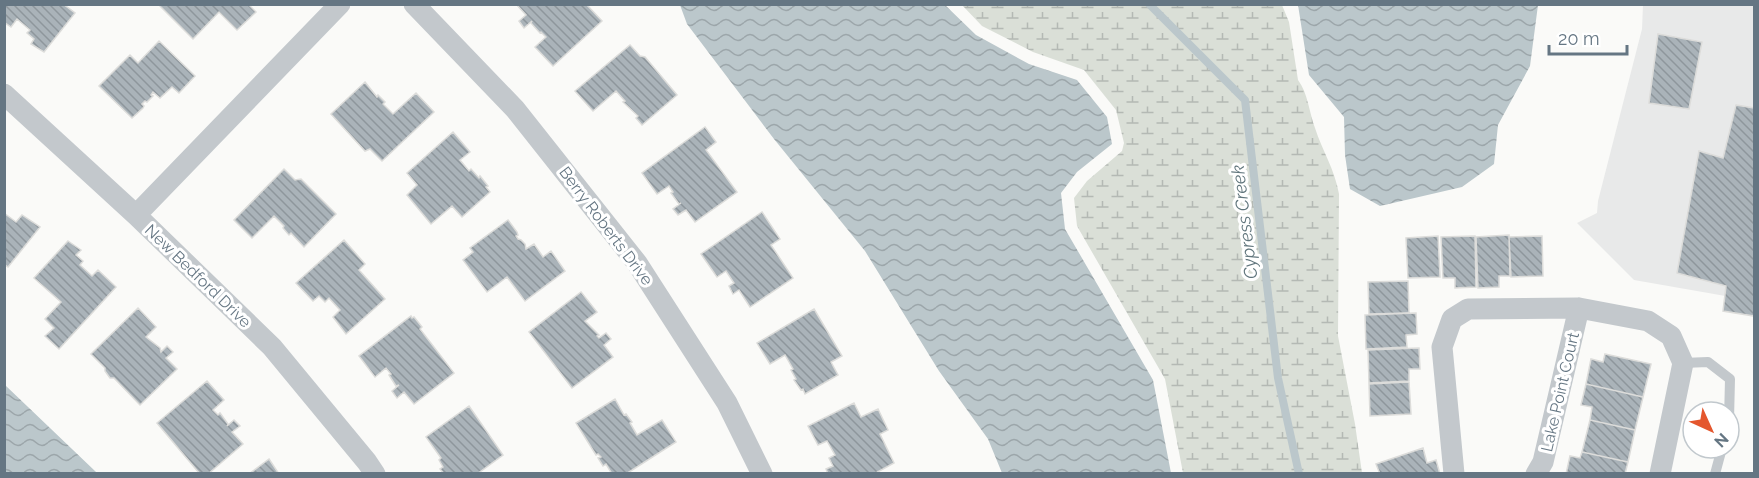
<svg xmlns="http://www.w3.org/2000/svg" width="1759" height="478" font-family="Raleway,sans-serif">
<defs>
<pattern id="wetland-marsh" width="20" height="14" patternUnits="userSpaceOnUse" patternTransform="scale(1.5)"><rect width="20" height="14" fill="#dadfd7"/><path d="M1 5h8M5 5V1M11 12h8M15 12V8" fill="none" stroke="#b4b9b4"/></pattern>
<pattern id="water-waves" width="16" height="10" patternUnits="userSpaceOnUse" patternTransform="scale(1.5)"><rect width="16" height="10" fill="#bbc7cb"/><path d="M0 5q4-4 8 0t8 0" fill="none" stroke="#9ca6aa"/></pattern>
<pattern id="building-back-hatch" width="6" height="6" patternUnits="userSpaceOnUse" patternTransform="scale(1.5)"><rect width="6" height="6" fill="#aab3b9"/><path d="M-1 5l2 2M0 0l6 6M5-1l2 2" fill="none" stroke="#8e969c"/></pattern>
</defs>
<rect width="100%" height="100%" fill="#fafaf8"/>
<path fill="#e8e9e9" d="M 1643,5 L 1754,5 L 1754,301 L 1634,280 L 1577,223 L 1597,213 L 1598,201 L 1642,29 Z"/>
<path fill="url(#wetland-marsh)" d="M 962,5 L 1282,5 L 1289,22 L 1298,80 C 1308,93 1309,112 1315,128 C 1322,150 1335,170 1339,194 L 1338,336 L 1355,424 L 1362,473 L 1183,473 L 1165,379 L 1077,226 L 1074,198 L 1087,181 L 1122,151 L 1124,143 L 1116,110 L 1084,70 L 1033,52 L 982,26 Z"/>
<path fill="url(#water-waves)" d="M 680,5 L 945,5 L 976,35 L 1029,64 L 1077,80 L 1107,117 L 1112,144 L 1077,172 L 1061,193 L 1065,229 L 1153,380 L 1171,473 L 1002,473 L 988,439 L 939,371 L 865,251 L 774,139 L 687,24 Z
M 1298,5 L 1538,5 L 1530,66 L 1498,125 L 1494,164 L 1462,187 L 1380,206 L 1350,189 L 1345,155 L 1344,117 L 1309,75 Z
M 5,385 L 95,471 L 97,473 L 5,473 Z"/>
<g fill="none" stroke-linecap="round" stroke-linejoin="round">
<path stroke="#bbc7cb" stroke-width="8" d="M 1149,4 L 1245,100 L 1278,378 L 1299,474"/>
</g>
<path fill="url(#building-back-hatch)" stroke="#dcdcda" stroke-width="1.5" d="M 4,4 L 63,4 L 75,13 L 44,52 L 31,44 L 34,39 L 27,33 L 30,30 L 17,19 L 11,27 L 4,22 Z
M 162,4 L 248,4 L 256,12 L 237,30 L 219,12 L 193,39 L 160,6 Z
M 516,4 L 586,4 L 602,21 L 553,66 L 535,47 L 546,37 L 541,32 L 540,33 L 531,23 L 532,21 L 524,28 L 519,21 L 526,15 Z
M 1658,34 L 1702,42 L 1689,109 L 1649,103 Z
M 159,41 L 195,76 L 179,93 L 172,87 L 160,98 L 153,92 L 151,95 L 153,96 L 147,102 L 145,101 L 142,104 L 144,106 L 143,108 L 132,118 L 99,86 L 130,55 L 138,63 Z
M 630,45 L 640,56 L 645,57 L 677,95 L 642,125 L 636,118 L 638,116 L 623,102 L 625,101 L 616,91 L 593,111 L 575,91 Z
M 365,82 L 377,97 L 378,95 L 385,102 L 383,104 L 393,114 L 416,93 L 434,112 L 382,161 L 370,149 L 365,151 L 331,114 Z
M 1736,105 L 1754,108 L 1754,316 L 1723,311 L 1726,286 L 1677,273 L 1699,151 L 1723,158 Z
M 705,127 L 716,142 L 706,150 L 737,192 L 695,222 L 686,210 L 678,215 L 673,209 L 681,203 L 679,204 L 671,193 L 673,192 L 669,186 L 657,194 L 642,173 Z
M 453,132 L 470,152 L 460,160 L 469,171 L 471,169 L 479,178 L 480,176 L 488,186 L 486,187 L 490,192 L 462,217 L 452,206 L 431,224 L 407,195 L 417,185 L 407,173 Z
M 284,169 L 295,180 L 301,179 L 336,214 L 304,247 L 291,233 L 289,235 L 283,228 L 284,226 L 274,216 L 252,238 L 234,220 Z
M 762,212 L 780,239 L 771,245 L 793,278 L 750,307 L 739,290 L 733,294 L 729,286 L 734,283 L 726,271 L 717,277 L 701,254 Z
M 4,213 L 16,222 L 22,215 L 40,227 L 8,267 L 4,264 Z
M 508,220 L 517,232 L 518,235 L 516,236 L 518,239 L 521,240 L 525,244 L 526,249 L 534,244 L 543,257 L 551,251 L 565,271 L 525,301 L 507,277 L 487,292 L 463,260 L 473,252 L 470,248 Z
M 1509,235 L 1510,276 L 1499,276 L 1499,287 L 1478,288 L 1476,237 Z
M 1438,236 L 1440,277 L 1408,278 L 1406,238 Z
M 1475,236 L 1476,287 L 1455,288 L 1455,278 L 1443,278 L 1441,237 Z
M 1542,236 L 1543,276 L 1511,277 L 1509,237 Z
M 344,240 L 365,264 L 359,270 L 385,299 L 346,334 L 333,317 L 340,310 L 329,298 L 325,302 L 319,296 L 313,301 L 296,283 Z
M 68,241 L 81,250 L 76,255 L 83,261 L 80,265 L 92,276 L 98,270 L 116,287 L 59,349 L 45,336 L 54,328 L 45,319 L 61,302 L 34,278 Z
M 1408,281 L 1409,313 L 1369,314 L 1368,282 Z
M 581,292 L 597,312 L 585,321 L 599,335 L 597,336 L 599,338 L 606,333 L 611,339 L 604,345 L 613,357 L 572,388 L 529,332 Z
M 138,308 L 156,327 L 146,337 L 160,348 L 161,352 L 167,346 L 173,352 L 166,358 L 177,369 L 140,405 L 114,378 L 110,378 L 105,371 L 105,368 L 91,354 Z
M 814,309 L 842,356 L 831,362 L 838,375 L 805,394 L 803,389 L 801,390 L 794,380 L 796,379 L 791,370 L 793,369 L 785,355 L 770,364 L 757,343 Z
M 1416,313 L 1417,334 L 1406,335 L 1407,347 L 1366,349 L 1365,315 Z
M 411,316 L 412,318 L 414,317 L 422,327 L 420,329 L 454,373 L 414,404 L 404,392 L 397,398 L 392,391 L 399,385 L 396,386 L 389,375 L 391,374 L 386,368 L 375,377 L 359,356 Z
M 1419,348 L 1420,369 L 1409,369 L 1409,381 L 1369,383 L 1368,350 Z
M 1605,354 L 1651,364 L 1643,397 L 1586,384 L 1591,359 L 1603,362 Z
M 207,381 L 224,400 L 213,410 L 218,415 L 220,413 L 228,424 L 227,426 L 234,420 L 240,426 L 232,432 L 243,444 L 208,474 L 200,474 L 157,423 Z
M 1409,382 L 1411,414 L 1370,416 L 1369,384 Z
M 1586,384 L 1643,397 L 1635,430 L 1590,420 L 1592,407 L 1581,405 Z
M 615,399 L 624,415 L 626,414 L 632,422 L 630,423 L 637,435 L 662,420 L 676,442 L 626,474 L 612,474 L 606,464 L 603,466 L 598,458 L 601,457 L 598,454 L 596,455 L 576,423 Z
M 854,403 L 861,417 L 878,409 L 888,430 L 880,434 L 894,463 L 874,474 L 828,474 L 826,469 L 833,466 L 829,458 L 835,455 L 827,441 L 818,445 L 808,426 Z
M 469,406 L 503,455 L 477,474 L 444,474 L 440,469 L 443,467 L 439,460 L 441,458 L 426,437 Z
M 1590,420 L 1635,430 L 1628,462 L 1582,452 Z
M 1423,448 L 1427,463 L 1436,460 L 1440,474 L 1380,474 L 1376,464 Z
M 1582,452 L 1628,462 L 1625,474 L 1566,474 L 1570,456 L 1580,458 Z
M 269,459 L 279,474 L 249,474 Z"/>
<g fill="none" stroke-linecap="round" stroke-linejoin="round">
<path stroke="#c3c8cc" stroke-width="10" d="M 1683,363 L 1708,362 L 1730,379 L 1729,420
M 1715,474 L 1722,448"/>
<path stroke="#c3c8cc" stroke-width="21" d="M 414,4 L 515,109 L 637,263 L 727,403 L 762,474
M 4,94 L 136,215 L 272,347 L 367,462 L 375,474
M 136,215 L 340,4
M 1454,474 L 1442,347 L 1452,319 L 1468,309 L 1579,308 L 1648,321 L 1671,336 L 1683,363 L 1660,474
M 1536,474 L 1543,462 L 1579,308"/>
</g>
<g text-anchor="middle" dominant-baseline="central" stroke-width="6" stroke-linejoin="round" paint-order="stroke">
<g font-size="16" fill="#657683" stroke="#fff">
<text transform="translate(606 226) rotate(53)">Berry Roberts Drive</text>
<text transform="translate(198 276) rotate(44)">New Bedford Drive</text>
<text transform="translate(1560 392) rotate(-77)">Lake Point Court</text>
</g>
<g font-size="18" font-style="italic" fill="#60757c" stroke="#fff">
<text transform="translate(1244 222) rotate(-97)">Cypress Creek</text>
</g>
</g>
<rect width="1759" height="478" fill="none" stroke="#657683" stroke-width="12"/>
<g transform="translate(1711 430) rotate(135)"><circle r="28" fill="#ffffff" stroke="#c1c8cd" stroke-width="1.5"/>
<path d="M0-4.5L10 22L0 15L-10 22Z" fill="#e4572e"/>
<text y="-9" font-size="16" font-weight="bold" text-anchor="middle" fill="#657683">N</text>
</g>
<path d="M1549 45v9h78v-9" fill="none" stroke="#657683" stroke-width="3"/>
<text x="1558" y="45" font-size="18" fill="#657683" stroke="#ffffff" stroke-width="4.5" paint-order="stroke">20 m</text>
</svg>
